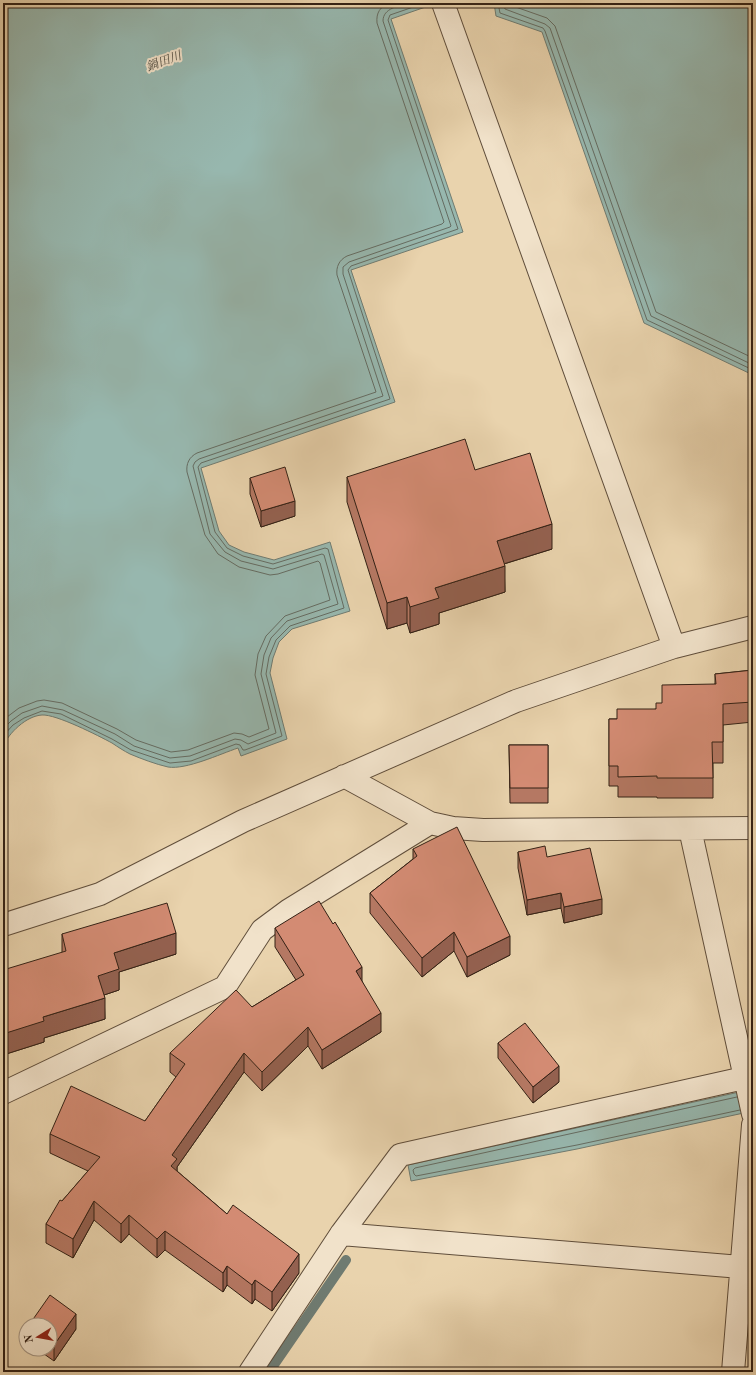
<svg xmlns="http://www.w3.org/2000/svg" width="756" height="1375" font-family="'Old Standard TT','Noto Serif JP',serif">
<rect width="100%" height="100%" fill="#e9d3ad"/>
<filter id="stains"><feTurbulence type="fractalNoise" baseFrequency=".005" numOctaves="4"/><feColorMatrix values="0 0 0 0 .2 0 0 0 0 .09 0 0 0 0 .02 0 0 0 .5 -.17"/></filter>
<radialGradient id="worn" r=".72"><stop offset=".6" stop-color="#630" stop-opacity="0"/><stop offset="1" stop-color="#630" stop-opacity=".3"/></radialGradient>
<path fill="#97b7ae" stroke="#6f7b71" d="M 3,3 L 437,3 L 391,19 L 463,232 L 351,270 L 395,402 L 201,468 L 219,531 L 229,545 L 244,552 L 274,560 L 330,542 L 350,611 L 292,629 L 279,642 L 273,658 L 270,673 L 287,739 L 241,756 L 238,748 C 220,754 186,770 168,767 C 155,764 142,759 130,754 C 124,751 118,747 112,743 C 99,736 56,714 42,715 C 26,716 9,733 3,746 Z
M 494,3 L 753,3 L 753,375 L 644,323 L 542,32 L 496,16 Z
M 753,1089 L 753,1111 L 577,1149 L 411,1181 L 408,1165 Z"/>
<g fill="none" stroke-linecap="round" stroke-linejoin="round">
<path stroke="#656c62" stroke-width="1" d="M 498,3 L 500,13 L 543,28 L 545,31 L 647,320 L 753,370
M 503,3 L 505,9 L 545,24 L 550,28 L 651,316 L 753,365
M 509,3 L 510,5 L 547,18 L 555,26 L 656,312 L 753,358
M 3,720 L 19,708 L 37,701 L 44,700 L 62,703 L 117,729 L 136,740 L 171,752 L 188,750 L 234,733 L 242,734 L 249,737 L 269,729 L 255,675 L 258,654 L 266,636 L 285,616 L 330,600 L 320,563 L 318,561 L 278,574 L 270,575 L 239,567 L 218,554 L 205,535 L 187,472 C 186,464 189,457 197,453 L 376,392 L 337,275 C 336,267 339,260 347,256 L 442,224 L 444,222 L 377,23 C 376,13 380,6 390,3
M 3,729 L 11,721 L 22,713 L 42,706 L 63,710 L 115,734 L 134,746 L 170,758 L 190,756 L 235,739 L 241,740 L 248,744 L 276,733 L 261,674 L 264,655 L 271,638 L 287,621 L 338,604 L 324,555 L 322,554 L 273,569 L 241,561 L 225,552 L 210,534 L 193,466 L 195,462 L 199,459 L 383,396 L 343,274 L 343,267 L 349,262 L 450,227 L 451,226 L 383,21 C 383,8 399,6 409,3
M 3,736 L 13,725 L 24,718 L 42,711 L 61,714 L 112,739 L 131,750 L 170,763 L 191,761 L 236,744 L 240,745 L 243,750 L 245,750 L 282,736 L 266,674 L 269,657 L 276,640 L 290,626 L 344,608 L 328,549 L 325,548 L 273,564 L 243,556 L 227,548 L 215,532 L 198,467 L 201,463 L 390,399 L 348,270 L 351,266 L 458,229 L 388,20 L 390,15 L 425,3
M 737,1097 L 415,1168 L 413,1170 L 414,1174 L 416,1176 L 577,1145 L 740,1110"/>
<path stroke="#6f7b71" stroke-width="10" d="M 269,1372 L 346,1260"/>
<g stroke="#604e3b" stroke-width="24">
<path id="minor" d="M 443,3 L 674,647
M 344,776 L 430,823 L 453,828 L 483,830 L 753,828
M 690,829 L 753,1114
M 3,925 L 100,894 L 243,821 L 516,701 L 674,647 L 753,627
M 3,1093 L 225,987 L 262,930 L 289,910 L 430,823
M 341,1234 L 753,1268
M 250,1372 L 341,1234 L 400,1155 L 753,1076
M 733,1372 L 753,1125"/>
</g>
<use href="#minor" stroke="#f1e2ca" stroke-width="22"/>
</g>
<path fill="#b57863" stroke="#332115" d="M 475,470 L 552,549 L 504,564 L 505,592 L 439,613 L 439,624 L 410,633 L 407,623 L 387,629 L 347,502 L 347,477 Z
M 250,478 L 295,516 L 261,527 L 250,494 Z
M 753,670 L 753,722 L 723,725 L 723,763 L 713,763 L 713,798 L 657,798 L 657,797 L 618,797 L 618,786 L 609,786 L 609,719 L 617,719 L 656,709 L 662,703 L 715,684 L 715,674 Z
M 509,745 L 548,745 L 548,803 L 510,803 Z
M 413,849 L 510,955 L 467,977 L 454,951 L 422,977 L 370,913 L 370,893 L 413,859 Z
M 518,852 L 547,857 L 602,914 L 564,923 L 561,908 L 527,915 L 518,868 Z
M 275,928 L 362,981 L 381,1032 L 322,1069 L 308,1046 L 262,1091 L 244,1072 L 177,1167 L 177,1171 L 227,1214 L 299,1273 L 272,1311 L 255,1299 L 252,1304 L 227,1285 L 223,1292 L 165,1250 L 157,1258 L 129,1234 L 121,1243 L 94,1220 L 73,1258 L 46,1243 L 46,1224 L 62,1201 L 88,1171 L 50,1153 L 50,1134 L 145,1121 L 176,1077 L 170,1072 L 170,1053 L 252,1007 L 296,980 L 275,947 Z
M 62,934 L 176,954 L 119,972 L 119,990 L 104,995 L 105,1019 L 44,1038 L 44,1042 L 3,1055 L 62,952 Z
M 498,1043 L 559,1082 L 533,1103 L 498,1058 Z
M 50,1325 L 76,1329 L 54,1361 L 37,1349 L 50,1349 Z"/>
<path fill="#946150" stroke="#332115" d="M 295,501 L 295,516 L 261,527 L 261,511 Z
M 552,524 L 552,549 L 497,566 L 497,541 Z
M 505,566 L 505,592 L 439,613 L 439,624 L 410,633 L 410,607 L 435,588 Z
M 407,597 L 407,623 L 387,629 L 387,603 Z
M 561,893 L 561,908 L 527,915 L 527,900 Z
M 602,899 L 602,914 L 564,923 L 564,907 Z
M 454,932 L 454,951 L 422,977 L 422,958 Z
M 176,933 L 176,954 L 119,972 L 119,990 L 98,997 L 98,976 L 114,953 Z
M 510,936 L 510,955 L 467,977 L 467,957 Z
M 362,967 L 362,986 L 356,971 Z
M 105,998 L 105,1019 L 44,1038 L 44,1042 L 3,1055 L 3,1034 L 43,1017 Z
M 381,1013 L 381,1032 L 322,1069 L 322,1050 Z
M 308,1027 L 308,1046 L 262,1091 L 262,1072 Z
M 244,1053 L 244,1072 L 177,1167 L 177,1178 L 171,1166 L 172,1155 Z
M 559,1066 L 559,1082 L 533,1103 L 533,1087 Z
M 94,1201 L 94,1220 L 73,1258 L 73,1239 Z
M 129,1215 L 129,1234 L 121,1243 L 121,1224 Z
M 165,1231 L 165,1250 L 157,1258 L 157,1239 Z
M 299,1254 L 299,1273 L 272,1311 L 272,1292 Z
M 227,1266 L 227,1285 L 223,1292 L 223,1273 Z
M 255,1280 L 255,1299 L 252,1304 L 252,1285 Z
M 76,1314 L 76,1329 L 54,1361 L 54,1345 Z"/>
<path fill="#d38b73" stroke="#332115" d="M 465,439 L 475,470 L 530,453 L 552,524 L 497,541 L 505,566 L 435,588 L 439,598 L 410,607 L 407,597 L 387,603 L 347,477 Z
M 285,467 L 295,501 L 261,511 L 250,478 Z
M 753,670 L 753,702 L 723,704 L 723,742 L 712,742 L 713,778 L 657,778 L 657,776 L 618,777 L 618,766 L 609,766 L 609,719 L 617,719 L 617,709 L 656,709 L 656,703 L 662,703 L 662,685 L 716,684 L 715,674 Z
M 509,745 L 548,745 L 548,788 L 510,788 Z
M 457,827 L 510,936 L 467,957 L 454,932 L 422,958 L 370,893 L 417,856 L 413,849 Z
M 545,846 L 547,857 L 590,848 L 602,899 L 564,907 L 561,893 L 527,900 L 518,852 Z
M 319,901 L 333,924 L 335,922 L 362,967 L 356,971 L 381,1013 L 322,1050 L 308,1027 L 262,1072 L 244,1053 L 172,1155 L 177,1159 L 171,1166 L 227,1214 L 233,1205 L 299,1254 L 272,1292 L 255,1280 L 252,1285 L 227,1266 L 223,1273 L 165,1231 L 157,1239 L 129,1215 L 121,1224 L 94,1201 L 73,1239 L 46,1224 L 60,1200 L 62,1201 L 100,1157 L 50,1134 L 71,1086 L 145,1121 L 185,1064 L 170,1053 L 236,990 L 252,1007 L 304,975 L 275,928 Z
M 167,903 L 176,933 L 114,953 L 119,969 L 98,976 L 105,998 L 43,1017 L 44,1021 L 3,1034 L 3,970 L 66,951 L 62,934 Z
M 525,1023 L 559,1066 L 533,1087 L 498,1043 Z
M 50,1295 L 76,1314 L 54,1345 L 50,1343 L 50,1325 L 29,1325 Z"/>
<g text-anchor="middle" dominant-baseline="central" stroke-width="4" stroke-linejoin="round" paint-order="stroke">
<g font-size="12" font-style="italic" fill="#514e43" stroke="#f1e2ca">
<text transform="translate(164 62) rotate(-20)">鍋田川</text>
</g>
</g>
<rect width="756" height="1375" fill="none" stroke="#e9d3ad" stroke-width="16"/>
<rect x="4" y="4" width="748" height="1367" fill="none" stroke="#332115" stroke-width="2"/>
<rect x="8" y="8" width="740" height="1359" fill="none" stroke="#332115"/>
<g transform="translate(38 1337) rotate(259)"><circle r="19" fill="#f1e2ca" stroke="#a59582"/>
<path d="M0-3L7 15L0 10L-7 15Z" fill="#8f2418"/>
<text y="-6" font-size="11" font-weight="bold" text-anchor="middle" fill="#332115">N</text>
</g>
<rect width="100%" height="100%" filter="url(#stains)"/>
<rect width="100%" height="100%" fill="url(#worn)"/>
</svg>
